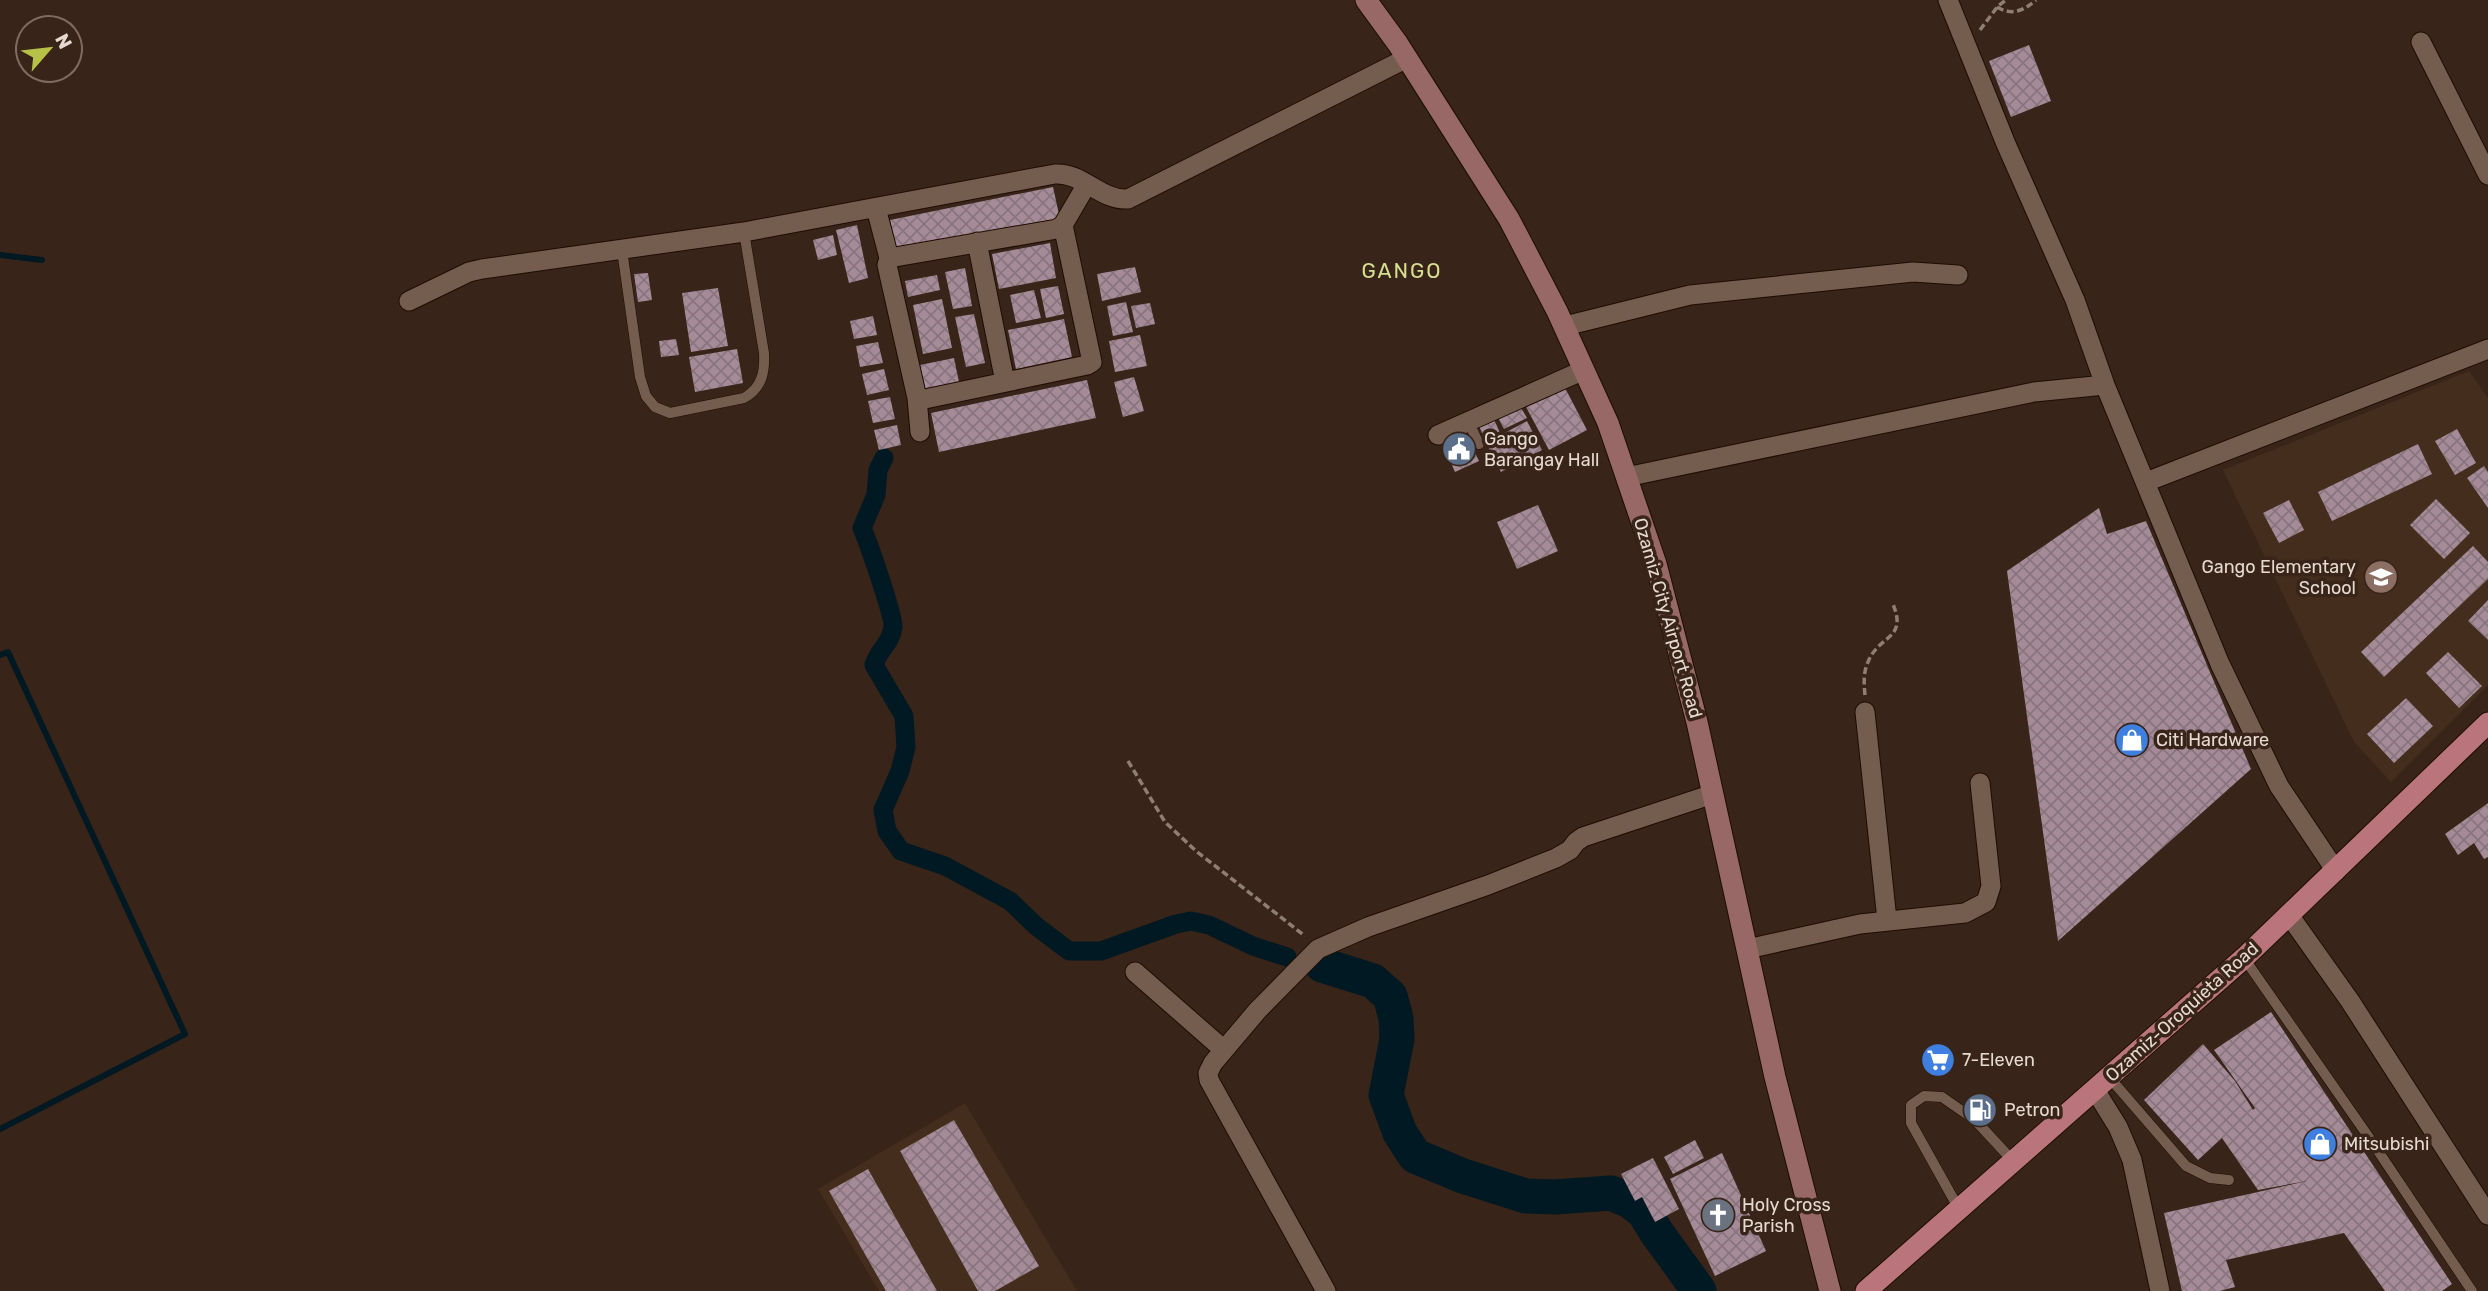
<svg xmlns="http://www.w3.org/2000/svg" width="2488" height="1291" font-family="Rubik,sans-serif">
<defs>
<pattern id="building-cross-hatch" width="8" height="8" patternUnits="userSpaceOnUse" patternTransform="scale(1.75)"><rect width="8" height="8" fill="#a58b98"/><path d="M0 0l8 8M0 8l8-8" fill="none" stroke="#88757d"/></pattern>
</defs>
<rect width="100%" height="100%" fill="#382418"/>
<path fill="#442d1c" d="M 2469,371 L 2488,398 L 2488,685 L 2391,782 L 2354,742 L 2223,470 Z
M 965,1103 L 1077,1291 L 879,1291 L 818,1189 Z"/>
<g fill="none" stroke-linecap="round" stroke-linejoin="round">
<path stroke="#011923" stroke-width="6" d="M 0,255 L 42,260
M 0,655 L 8,652 L 185,1034 L 0,1129"/>
<path stroke="#011923" stroke-width="19" d="M 884,458 L 878,470 L 876,495 L 862,528 C 868,542 894,616 893,627 C 891,644 878,650 874,665 L 904,716 L 906,747 L 900,771 L 883,810 L 887,831 L 901,851 L 945,866 L 1010,901 L 1036,926 L 1069,951 L 1101,951 L 1176,924 L 1191,921 L 1209,925 L 1253,946 L 1287,957"/>
<path stroke="#011923" stroke-width="35" d="M 1322,965 L 1373,981 L 1390,996 L 1396,1018 L 1397,1039 L 1386,1095 L 1400,1133 L 1415,1156 L 1463,1176 L 1526,1196 L 1555,1197 L 1611,1193 L 1630,1201 L 1644,1212 L 1657,1233 L 1699,1291"/>
</g>
<path fill="url(#building-cross-hatch)" d="M 2029,45 L 2051,101 L 2011,117 L 1989,61 Z
M 1053,187 L 1060,219 L 897,251 L 890,220 Z
M 857,225 L 868,278 L 849,283 L 836,230 Z
M 833,235 L 837,255 L 818,260 L 813,240 Z
M 1050,243 L 1056,278 L 999,289 L 992,254 Z
M 1135,267 L 1141,292 L 1102,301 L 1097,274 Z
M 965,268 L 972,306 L 953,309 L 945,272 Z
M 648,273 L 652,300 L 638,302 L 634,274 Z
M 937,275 L 940,290 L 908,297 L 905,281 Z
M 1058,286 L 1064,314 L 1046,318 L 1040,289 Z
M 718,288 L 728,346 L 691,352 L 682,293 Z
M 1034,290 L 1041,318 L 1016,323 L 1010,295 Z
M 942,299 L 952,348 L 923,354 L 913,305 Z
M 1126,302 L 1133,332 L 1113,336 L 1107,306 Z
M 1150,303 L 1155,324 L 1136,328 L 1131,306 Z
M 974,314 L 985,363 L 966,367 L 955,317 Z
M 873,316 L 877,335 L 854,339 L 850,321 Z
M 1064,319 L 1072,357 L 1016,369 L 1008,330 Z
M 1140,335 L 1147,366 L 1115,372 L 1109,341 Z
M 676,339 L 679,355 L 661,357 L 659,341 Z
M 878,342 L 883,363 L 860,367 L 856,346 Z
M 737,349 L 743,383 L 695,392 L 689,357 Z
M 954,358 L 959,382 L 925,389 L 920,365 Z
M 884,369 L 889,390 L 867,395 L 862,374 Z
M 1134,377 L 1144,411 L 1123,417 L 1114,382 Z
M 1087,380 L 1096,418 L 939,452 L 931,413 Z
M 1564,386 L 1587,430 L 1549,450 L 1525,405 Z
M 890,397 L 895,419 L 873,423 L 868,401 Z
M 1520,406 L 1527,418 L 1504,429 L 1497,416 Z
M 1493,417 L 1500,433 L 1485,440 L 1478,424 Z
M 1527,421 L 1542,450 L 1501,472 L 1486,443 Z
M 897,425 L 901,445 L 879,450 L 874,430 Z
M 1463,429 L 1479,461 L 1455,472 L 1440,438 Z
M 2457,429 L 2476,463 L 2455,475 L 2435,441 Z
M 2418,444 L 2432,474 L 2332,521 L 2318,492 Z
M 2484,466 L 2488,472 L 2488,508 L 2467,478 Z
M 2436,499 L 2470,533 L 2444,559 L 2410,525 Z
M 2289,500 L 2304,530 L 2279,543 L 2263,513 Z
M 1538,505 L 1558,551 L 1517,569 L 1497,522 Z
M 2099,508 L 2107,534 L 2146,521 L 2251,769 L 2058,941 L 2007,571 Z
M 2473,546 L 2488,562 L 2488,579 L 2384,677 L 2361,652 Z
M 2488,600 L 2488,640 L 2468,621 Z
M 2448,652 L 2482,686 L 2459,708 L 2426,673 Z
M 2406,698 L 2433,726 L 2394,763 L 2367,734 Z
M 2488,803 L 2488,857 L 2484,859 L 2474,843 L 2458,855 L 2445,834 Z
M 2271,1012 L 2452,1284 L 2442,1291 L 2385,1291 L 2344,1233 L 2226,1260 L 2235,1287 L 2220,1291 L 2182,1291 L 2164,1213 L 2307,1181 L 2258,1190 L 2222,1138 L 2198,1160 L 2144,1100 L 2203,1044 L 2235,1081 L 2253,1110 L 2255,1108 L 2214,1050 Z
M 954,1120 L 1039,1266 L 995,1291 L 978,1291 L 900,1151 Z
M 1695,1140 L 1704,1158 L 1673,1174 L 1664,1157 Z
M 1722,1153 L 1766,1251 L 1715,1276 L 1670,1179 Z
M 1653,1158 L 1679,1209 L 1655,1222 L 1642,1197 L 1635,1201 L 1621,1174 Z
M 868,1169 L 937,1291 L 886,1291 L 829,1191 Z"/>
<g fill="none" stroke-linecap="round" stroke-linejoin="round">
<g stroke="#1e0d03" stroke-width="11">
<path id="lane" d="M 622,250 L 640,377 L 646,396 L 655,407 L 670,413 L 744,398 C 762,388 765,372 764,353 L 744,232
M 1468,421 L 1479,444
M 2244,958 L 2368,1136 L 2472,1291
M 2109,1077 L 2186,1166 L 2210,1178 L 2229,1180
M 1959,1209 L 1911,1123 L 1911,1105 L 1924,1096 L 1942,1097 L 1975,1120 L 2013,1161"/>
</g>
<g stroke="#1e0d03" stroke-width="21">
<path id="street" d="M 1948,0 L 2006,144 L 2075,300 L 2105,385 L 2220,664 L 2279,786 L 2336,871
M 2421,42 L 2488,175
M 876,208 L 889,258
M 1063,225 L 1092,362 L 1087,365 L 920,400 L 917,398 L 887,265 L 889,258 L 1057,229 L 1063,225 L 1087,184
M 977,242 L 1005,382
M 409,301 L 469,272 L 482,269 L 744,232 L 1055,174 C 1082,172 1101,201 1128,199 L 1407,58
M 1565,326 L 1690,295 L 1913,272 L 1958,275
M 917,398 L 920,432
M 1438,435 L 1584,370
M 1626,477 L 2034,392 L 2105,385
M 2146,482 L 2488,349
M 1865,712 L 1887,920
M 2289,915 L 2350,1001 L 2488,1215
M 1747,949 L 1860,924 L 1965,913 L 1986,902 L 1991,886 L 1980,783
M 1135,972 L 1224,1050
M 2095,1090 L 2118,1127 L 2132,1160 L 2160,1291
M 1326,1291 L 1209,1080 L 1208,1073 L 1213,1063 L 1257,1011 L 1318,949 L 1368,927 L 1488,885 L 1556,858 L 1570,850 L 1576,842 L 1583,837 L 1713,794"/>
</g>
<g stroke="#1e0d03" stroke-width="23">
<path id="secondary" d="M 1366,0 L 1398,44 L 1509,219 L 1557,311 L 1608,423 L 1656,564 L 1697,722 L 1775,1077 L 1830,1291"/>
</g>
<g stroke="#1e0d03" stroke-width="23">
<path id="primary" d="M 1866,1291 L 2244,958 L 2488,723"/>
</g>
<path stroke="#8f7e74" stroke-width="3.5" stroke-dasharray="7 3.5" stroke-linecap="butt" d="M 1997,7 C 2012,16 2023,11 2036,0
M 1980,30 L 1998,6 L 2006,0
M 1865,695 C 1864,684 1863,673 1868,662 C 1879,634 1909,640 1892,602
M 1128,761 L 1165,822 L 1196,851 L 1305,936"/>
<use href="#lane" stroke="#745d4f" stroke-width="10"/>
<use href="#street" stroke="#745d4f" stroke-width="19"/>
<use href="#secondary" stroke="#976865" stroke-width="21"/>
<use href="#primary" stroke="#ba747b" stroke-width="21"/>
</g>
<defs>
<g id="civic-disc" transform="scale(1.75)"><circle r="9.5" fill="#5c6f8a" stroke="#382418"/><path d="M-.6-6.5H3V-4.5H.6V-3L4-1V1h2V6H-6V1h2V-1L-.6-3ZM-1.2 2.5V6h2.4V2.5Z" fill="#fff"/></g>
<g id="school-disc" transform="scale(1.75)"><circle r="9.5" fill="#8d6e63" stroke="#382418"/><path d="M0-5L7-2L0 1L-7-2ZM-4 1L0 2.5L4 1V4Q0 6-4 4Z" fill="#fff"/></g>
<g id="shop-disc" transform="scale(1.75)"><circle r="9.5" fill="#3f7fe0" stroke="#382418"/><path d="M-5-2.5h2.3a2.7 3.5 0 0 1 5.4 0H5L5.5 6h-11ZM-1.5-2.5h3a1.5 2.3 0 0 0-3 0Z" fill="#fff"/></g>
<g id="supermarket-disc" transform="scale(1.75)"><circle r="9.5" fill="#3f7fe0" stroke="#382418"/><path d="M-6-5.5h2.5l.6 2H6L4.5 2H-2.5L-4.4-4H-6ZM-1.5 3.2a1.3 1.3 0 1 0 .1 0ZM3 3.2a1.3 1.3 0 1 0 .1 0Z" fill="#fff"/></g>
<g id="fuel-disc" transform="scale(1.75)"><circle r="9.5" fill="#5c6f8a" stroke="#382418"/><path d="M-5.5-6h7V0h2V4h1.3V-2.5L3-4.5l.8-.8L6-3V5H2.5V1h-1V6h-7ZM-4.2-4.7v3.2H.2V-4.7Z" fill="#fff"/></g>
<g id="church-disc" transform="scale(1.75)"><circle r="9.5" fill="#6b7280" stroke="#382418"/><path d="M-1.2-6h2.4v3.5h3.3v2.4h-3.3V6h-2.4V-.1h-3.3v-2.4h3.3Z" fill="#fff"/></g>
</defs>
<g fill-rule="evenodd">
<use href="#civic-disc" x="1459" y="449"/>
<use href="#school-disc" x="2381" y="577"/>
<use href="#shop-disc" x="2132" y="740"/>
<use href="#supermarket-disc" x="1938" y="1060"/>
<use href="#fuel-disc" x="1980" y="1110"/>
<use href="#shop-disc" x="2320" y="1144"/>
<use href="#church-disc" x="1718" y="1215"/>
</g>
<g text-anchor="middle" dominant-baseline="central" stroke-width="7" stroke-linejoin="round" paint-order="stroke">
<g font-size="18" fill="#e6d9d1" stroke="#382418" text-anchor="start">
<text x="1484" y="439">Gango<tspan x="1484" dy="21">Barangay Hall</tspan></text>
<text x="2356" y="567" text-anchor="end">Gango Elementary<tspan x="2356" dy="21">School</tspan></text>
<text x="2156" y="740">Citi Hardware</text>
<text x="1962" y="1060">7-Eleven</text>
<text x="2004" y="1110">Petron</text>
<text x="2344" y="1144">Mitsubishi</text>
<text x="1742" y="1205">Holy Cross<tspan x="1742" dy="21">Parish</tspan></text>
</g>
<g font-size="18" fill="#e6d9d1" stroke="#382418">
<text transform="translate(1668 618) rotate(74)">Ozamiz City Airport Road</text>
<text transform="translate(2182 1012) rotate(-42)">Ozamiz-Oroquieta Road</text>
</g>
<g font-size="21" letter-spacing="2" fill="#d6de90" stroke="#382418">
<text x="1402" y="270">GANGO</text>
</g>
</g>
<g transform="translate(49 49) rotate(62)"><circle r="33" fill="#382418" stroke="#7e6c62" stroke-width="2"/>
<path d="M0-5L12 26L0 18L-12 26Z" fill="#b8c147"/>
<text y="-10" font-size="19" font-weight="bold" text-anchor="middle" fill="#e6d9d1">N</text>
</g>
</svg>
